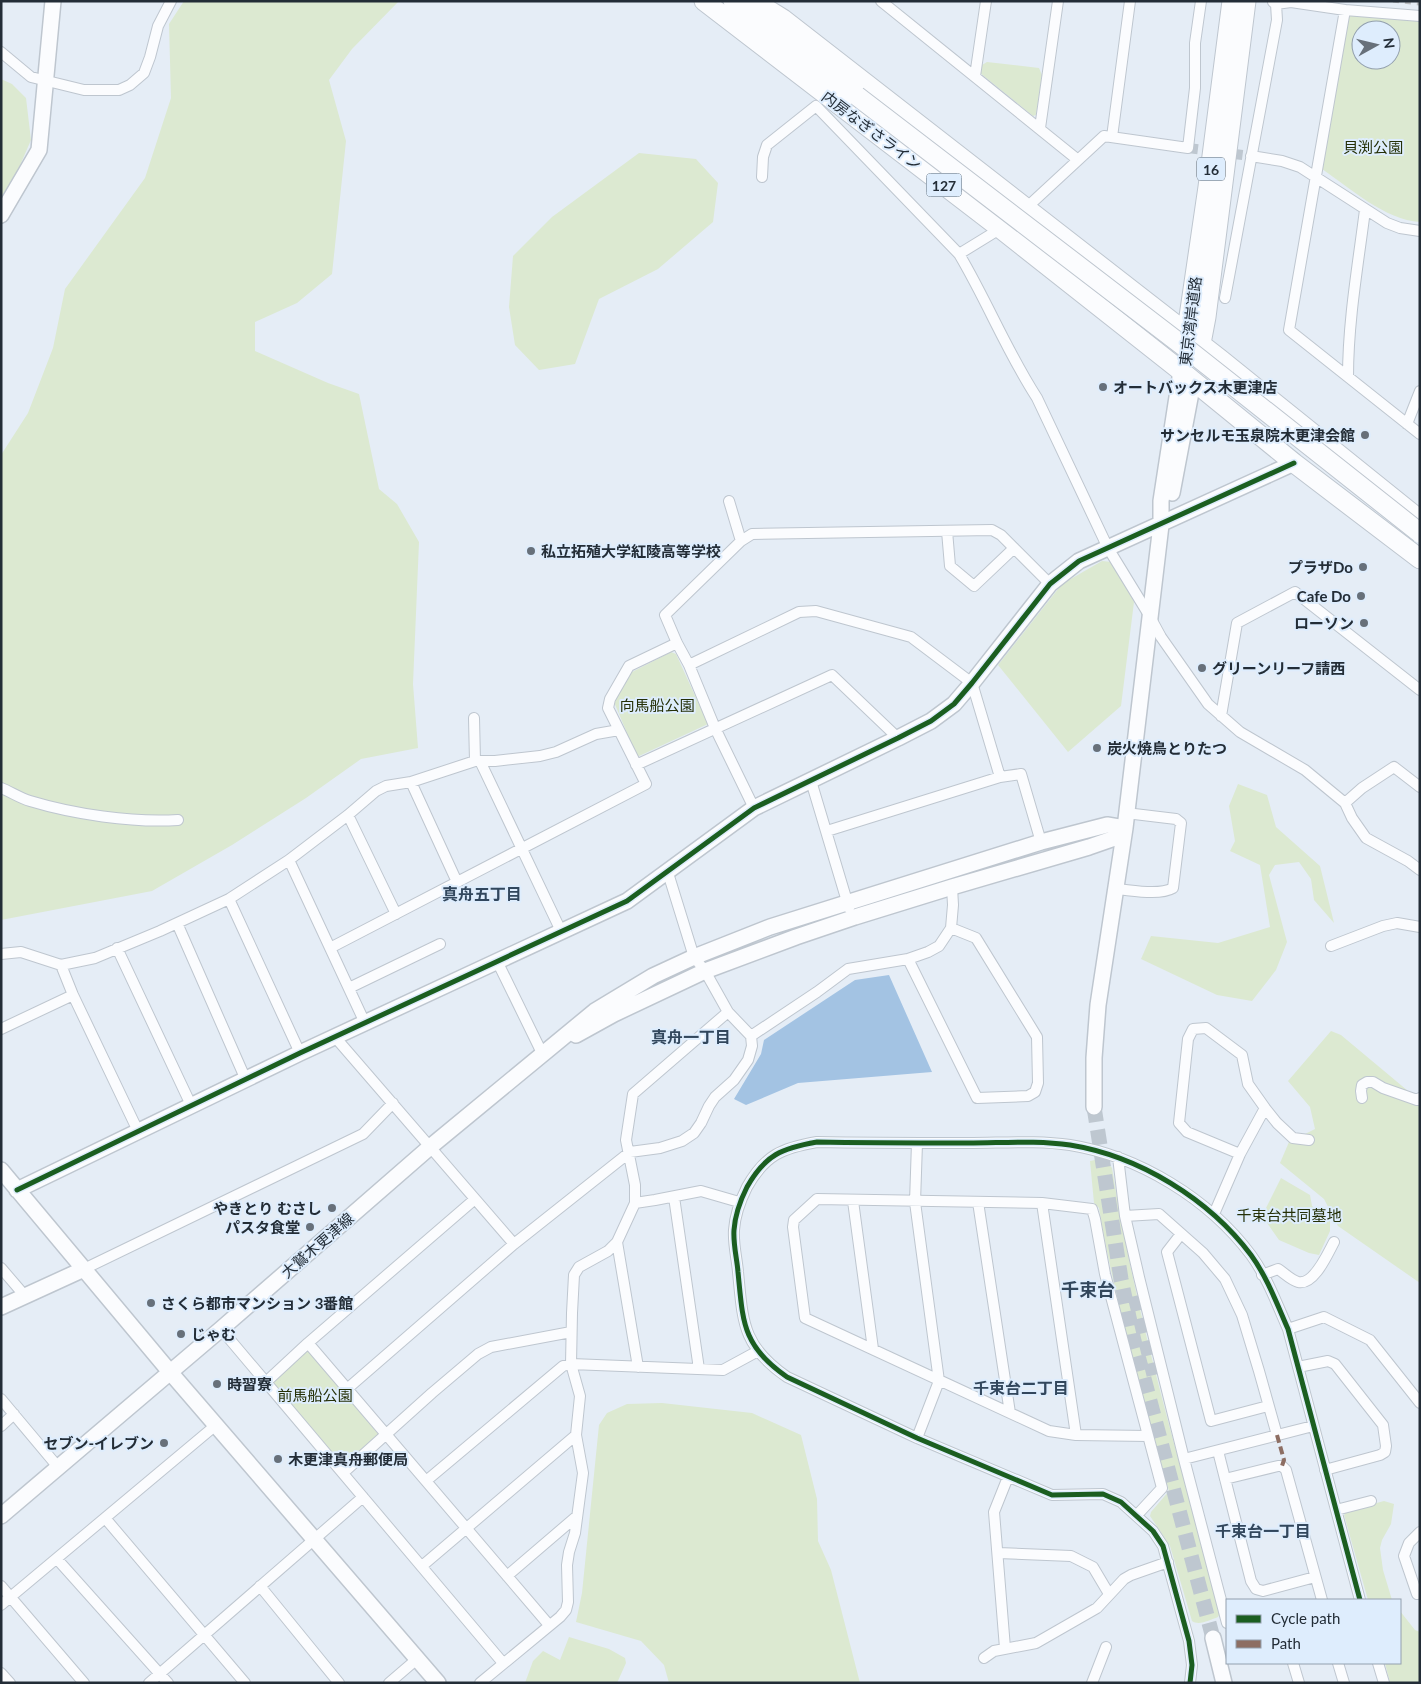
<svg xmlns="http://www.w3.org/2000/svg" width="1421" height="1684" font-family="Lato,'Noto Sans JP',sans-serif">
<rect width="100%" height="100%" fill="#e5edf6"/>
<path fill="#dce9d1" fill-rule="evenodd" d="M 184,1 L 399,1 L 352,49 L 329,80 L 346,141 L 332,274 L 297,303 L 255,322 L 255,351 L 328,383 L 359,394 L 379,489 L 397,504 L 419,542 L 413,684 L 418,748 L 361,759 L 306,798 L 232,845 L 152,891 L 1,920 L 1,455 L 28,413 L 53,348 L 65,289 L 145,178 L 171,98 L 169,24 Z
M 1349,14 L 1420,19 L 1420,222 C 1385,220 1350,188 1322,169 ZM 1361,30 L 1391,30 L 1391,60 L 1361,60 Z
M 987,62 L 1039,68 L 1042,75 L 1036,115 L 1033,116 L 980,73 L 982,65 Z
M 1,79 L 12,84 L 26,98 L 31,140 L 18,170 L 1,198 Z
M 639,153 L 696,159 L 718,183 L 713,222 L 658,269 L 599,299 L 575,364 L 539,370 L 515,345 L 509,307 L 513,256 L 552,217 Z
M 1102,561 L 1112,562 L 1134,602 L 1121,706 L 1068,752 L 998,665 L 1062,584 Z
M 671,652 L 676,654 L 708,724 L 637,757 L 614,702 L 632,672 Z
M 1238,784 L 1267,795 L 1276,827 L 1320,866 L 1334,923 L 1314,900 L 1311,879 L 1299,862 L 1275,865 L 1269,875 L 1287,942 L 1276,970 L 1252,1001 L 1217,995 L 1141,959 L 1151,936 L 1218,943 L 1270,927 L 1260,865 L 1230,851 L 1235,841 L 1229,806 Z
M 1331,1031 L 1341,1035 L 1420,1101 L 1420,1283 L 1338,1226 L 1324,1199 L 1280,1163 L 1289,1142 L 1315,1129 L 1310,1107 L 1288,1081 Z
M 1095,1160 L 1108,1163 L 1112,1168 C 1136,1319 1181,1465 1220,1613 L 1218,1617 C 1210,1620 1199,1626 1192,1621 L 1170,1546 L 1150,1516 L 1151,1512 L 1169,1491 C 1143,1397 1115,1304 1099,1208 L 1094,1203 L 1090,1161 Z
M 1281,1178 L 1310,1195 L 1312,1206 L 1330,1221 L 1330,1231 L 1319,1255 L 1309,1253 L 1279,1240 L 1262,1216 Z
M 308,1346 L 382,1434 L 343,1469 L 269,1382 Z
M 662,1403 L 752,1413 L 801,1435 L 817,1499 L 818,1541 L 831,1570 L 860,1683 L 669,1683 L 664,1665 L 641,1641 L 576,1622 L 582,1593 L 599,1425 L 607,1413 L 627,1404 Z
M 1384,1501 L 1394,1504 L 1391,1524 L 1382,1540 L 1380,1548 L 1383,1570 L 1392,1600 L 1368,1600 L 1344,1515 L 1347,1511 Z
M 1400,1611 L 1415,1630 L 1420,1632 L 1420,1683 L 1390,1683 L 1385,1663 L 1400,1663 Z
M 569,1637 L 609,1649 L 625,1658 L 626,1663 L 617,1683 L 525,1683 L 533,1661 L 543,1651 L 560,1660 Z"/>
<path fill="#a3c3e3" d="M 889,975 L 932,1072 L 798,1083 L 746,1105 L 734,1099 L 761,1054 L 764,1040 L 855,980 Z"/>
<g fill="none" stroke-linecap="round" stroke-linejoin="round">
<path stroke="#bec7d0" stroke-width="10" stroke-dasharray="10 5" stroke-linecap="butt" d="M 1188,148 L 1251,156"/>
<path stroke="#bec7d0" stroke-width="15" stroke-dasharray="15 8" stroke-linecap="butt" d="M 1094,1107 L 1121,1279 L 1134,1341 L 1213,1638
M 1135,1296 L 1154,1375"/>
<g stroke="#bec6cf" stroke-width="12">
<path id="street" d="M 881,1 L 1078,160
M 1273,2 L 1276,4 L 1291,2 L 1345,10 L 1420,16
M 1345,10 L 1289,330 L 1420,434
M 1,52 L 31,77 L 84,90 L 119,90 L 130,85 L 144,73 L 150,57 L 158,26 L 171,1
M 975,76 L 986,1
M 1040,128 L 1058,1
M 1112,137 L 1130,1
M 1251,156 L 1282,161 L 1300,167 L 1387,223 L 1400,228 L 1420,231
M 762,177 L 763,157 L 767,145 L 816,106 L 959,254 C 987,301 1007,352 1037,398 L 1108,548 L 1149,615 L 1161,637 L 1208,704 L 1240,732 L 1305,770 L 1345,803 L 1352,818 L 1366,838 L 1408,861 L 1420,870
M 1024,210 L 1104,136 L 1188,148 L 1195,88 L 1195,43 L 1201,1
M 959,254 L 1003,227
M 1225,298 L 1277,20 L 1276,4
M 1348,377 C 1348,321 1358,265 1365,210
M 1407,424 L 1420,391
M 729,501 L 741,541
M 947,531 L 950,566 L 974,586 L 1014,548
M 689,665 L 799,612 L 816,611 L 911,637 L 972,683 L 1000,777
M 1221,716 L 1237,623 L 1295,592 L 1420,690
M 474,718 L 475,761
M 480,761 L 561,931
M 636,765 L 832,675 L 898,738
M 811,781 L 849,908
M 411,782 L 457,882
M 1,788 C 11,792 20,798 30,801 C 73,814 132,823 178,820
M 1345,803 L 1362,788 L 1394,767 L 1420,787
M 754,808 L 715,728 L 689,665 L 677,643 L 665,615 L 741,541 L 752,534 L 992,530 L 1001,535 L 1050,584
M 348,815 L 396,914
M 827,831 L 1000,777 L 1021,774 L 1041,842
M 289,860 L 365,1023
M 1116,889 C 1131,890 1159,896 1173,888 L 1181,823 L 1176,819 L 1126,813
M 229,899 L 300,1053
M 177,923 L 246,1080
M 1331,946 L 1383,926 L 1397,923 L 1420,927
M 117,948 L 191,1105
M 330,948 L 646,784 L 608,708 L 610,699 L 629,666 L 677,643
M 1,954 L 21,952 L 61,965 L 95,958 L 160,931 L 229,899 L 289,860 L 348,815 L 376,791 L 386,786 L 411,782 L 475,761 L 495,761 L 540,756 L 556,752 L 596,734 L 619,730
M 908,959 L 977,1098 L 1028,1096 L 1035,1092 L 1038,1083 L 1037,1037 L 976,938 L 951,928
M 497,961 L 542,1053
M 61,965 L 73,995 L 138,1131
M 349,988 L 440,944
M 1,1029 L 73,995
M 751,1036 L 817,992 L 848,969 L 908,959 L 928,952 L 939,946 L 951,928 L 953,905 L 952,887
M 335,1037 L 514,1244
M 1362,1098 L 1361,1091 L 1362,1085 L 1367,1082 L 1373,1082 L 1383,1088 L 1417,1100 L 1420,1098
M 1265,1108 L 1277,1123 L 1293,1138 L 1309,1140
M 917,1143 L 915,1202 L 939,1381 L 917,1438
M 1118,1157 L 1125,1216 L 1139,1277 L 1184,1459 L 1227,1623
M 674,1197 L 699,1369
M 853,1201 L 873,1349
M 978,1202 L 1010,1413
M 635,1203 L 655,1200 L 701,1191 L 739,1202
M 1042,1203 L 1076,1435
M 1214,1214 L 1240,1154 L 1265,1108 L 1248,1084 L 1242,1055 L 1206,1028 L 1193,1029 L 1188,1039 L 1179,1123 L 1187,1132 L 1240,1154
M 1125,1216 L 1159,1214 L 1203,1253 L 1225,1279 L 1242,1315 L 1259,1371 L 1277,1435
M 1181,1234 L 1167,1252 L 1211,1421 L 1268,1406
M 617,1242 L 638,1367
M 1,1268 L 25,1296
M 84,1269 L 363,1134 L 393,1103
M 1262,1275 L 1278,1269 C 1284,1273 1291,1280 1298,1282 C 1314,1286 1328,1253 1334,1242
M 221,1329 L 503,1663
M 1288,1329 L 1324,1317 L 1370,1340 L 1420,1403
M 308,1343 L 549,1625
M 1298,1367 L 1328,1361 L 1335,1364 L 1383,1425 L 1386,1446 L 1385,1452 L 1380,1455 L 1325,1470
M 266,1382 L 308,1343 L 475,1199
M 347,1389 L 514,1244 L 630,1152 L 660,1148 L 682,1141 L 694,1133 L 701,1123 L 709,1106 L 715,1097 L 734,1080 L 748,1060 L 752,1046 L 751,1036 L 728,1012 L 705,971 L 694,957 L 668,873
M 1,1399 L 58,1467
M 1,1426 L 14,1414
M 1218,1451 L 1251,1581 L 1256,1589 L 1263,1591 L 1315,1577
M 1184,1459 L 1313,1426
M 343,1473 L 432,1393 L 478,1354 L 491,1347 L 571,1332
M 1225,1479 L 1278,1466 L 1282,1466 L 1286,1470 L 1322,1600
M 426,1481 L 563,1366 L 571,1364 L 723,1370 L 758,1351
M 1336,1510 L 1371,1501
M 1137,1515 L 1162,1488 L 1105,1274 L 1095,1219 L 1092,1209 L 1042,1203 L 817,1199 L 794,1220 L 793,1227 L 805,1318 L 1049,1431 L 1076,1435 L 1148,1436
M 105,1518 L 245,1683
M 998,1553 L 1071,1556 L 1093,1567 L 1109,1594
M 57,1559 L 168,1683
M 422,1566 L 576,1435
M 507,1576 L 577,1516
M 1,1586 L 84,1683
M 260,1586 L 339,1683
M 1417,1594 L 1404,1556 L 1409,1543 L 1420,1532
M 1,1605 L 216,1425
M 1005,1648 L 994,1512 L 1008,1477
M 984,1658 L 994,1651 L 1036,1643 L 1097,1608 L 1124,1579 L 1131,1575 L 1168,1562
M 1293,1663 L 1299,1683
M 1338,1663 L 1344,1683
M 1378,1663 L 1384,1683
M 1,1673 L 10,1683
M 149,1683 L 363,1497
M 389,1683 L 417,1659
M 480,1683 L 560,1617 L 566,1610 L 568,1602 L 567,1565 L 569,1552 L 575,1533 L 583,1473 L 576,1435 L 580,1396 L 571,1364 L 572,1313 L 574,1275 L 579,1267 L 608,1251 L 617,1242 L 635,1203 L 635,1185 L 626,1140 L 633,1094 L 728,1012
M 1092,1683 L 1106,1647
M 1190,1683 L 1192,1665 L 1189,1641 L 1163,1546 L 1153,1531 L 1121,1502 L 1103,1494 L 1052,1495 L 917,1438 L 787,1377 C 742,1346 743,1322 738,1272 C 737,1259 733,1244 734,1230 C 735,1215 740,1201 747,1187 C 765,1155 782,1148 817,1142 C 867,1143 918,1143 968,1143 C 1002,1143 1037,1140 1070,1145 C 1139,1156 1209,1199 1251,1255 C 1267,1277 1277,1304 1288,1329 L 1360,1600"/>
</g>
<g stroke="#bec6cf" stroke-width="18">
<path id="secondary" d="M 1,215 L 39,150 L 53,1
M 1172,493 L 1193,382
M 576,1035 L 614,1014 L 705,971 L 796,937 L 855,917 L 952,887 L 1089,847 L 1112,839 L 1125,828
M 1094,1107 L 1094,1058 L 1098,1005 L 1125,828 L 1161,525 L 1161,501 L 1181,371
M 1,1170 L 170,1372 L 438,1683
M 17,1190 L 300,1053 L 627,901 L 754,808 L 898,738 L 931,721 L 954,704 L 972,683 L 1050,584 L 1079,561 L 1294,463
M 1,1307 L 84,1269
M 1,1516 L 221,1329 L 430,1147 L 595,1011 L 653,976 L 694,957 L 770,927 L 1041,842 L 1107,825 L 1125,828
M 1213,1638 L 1224,1683"/>
</g>
<g stroke="#bec6cf" stroke-width="21">
<path id="highway" d="M 704,1 L 1001,229 L 1181,371 L 1294,463 L 1420,559
M 733,1 L 857,96
M 754,1 L 783,19 L 1220,359 L 1420,520
M 1185,344 L 1208,187 L 1232,1
M 1199,354 L 1206,317 L 1246,1"/>
</g>
<use href="#street" stroke="#fbfcfe" stroke-width="10"/>
<use href="#secondary" stroke="#fbfcfe" stroke-width="15"/>
<use href="#highway" stroke="#fbfcfe" stroke-width="19"/>
<path stroke="#babdc0" stroke-width="3" stroke-dasharray="6 6" stroke-linecap="butt" d="M 1393,1 L 1420,4"/>
<g stroke="#bec6cf" stroke-width="21" stroke-linecap="butt">
<path id="highway-bridge" d="M 857,96 L 1191,352 L 1420,533"/>
</g>
<use href="#highway-bridge" stroke="#fbfcfe" stroke-width="19"/>
<path stroke="#8d6e63" stroke-width="4" stroke-dasharray="8 4" stroke-linecap="butt" d="M 1277,1435 L 1284,1460 L 1282,1466"/>
<g stroke="#deedfd" stroke-width="8">
<path id="cycleway" d="M 17,1190 L 300,1053 L 627,901 L 754,808 L 898,738 L 931,721 L 954,704 L 972,683 L 1050,584 L 1079,561 L 1294,463
M 1190,1683 L 1192,1665 L 1189,1641 L 1163,1546 L 1153,1531 L 1121,1502 L 1103,1494 L 1052,1495 L 917,1438 L 787,1377 C 742,1346 743,1322 738,1272 C 737,1259 733,1244 734,1230 C 735,1215 740,1201 747,1187 C 765,1155 782,1148 817,1142 C 867,1143 918,1143 968,1143 C 1002,1143 1037,1140 1070,1145 C 1139,1156 1209,1199 1251,1255 C 1267,1277 1277,1304 1288,1329 L 1360,1600"/>
</g>
<use href="#cycleway" stroke="#1b5e20" stroke-width="5"/>
</g>
<g fill="#67707a" stroke="#deedfd" stroke-width="2">
<circle cx="1103" cy="387" r="5"/>
<circle cx="1365" cy="435" r="5"/>
<circle cx="531" cy="551" r="5"/>
<circle cx="1363" cy="567" r="5"/>
<circle cx="1361" cy="596" r="5"/>
<circle cx="1364" cy="623" r="5"/>
<circle cx="1202" cy="668" r="5"/>
<circle cx="1097" cy="748" r="5"/>
<circle cx="332" cy="1208" r="5"/>
<circle cx="310" cy="1227" r="5"/>
<circle cx="151" cy="1303" r="5"/>
<circle cx="181" cy="1334" r="5"/>
<circle cx="217" cy="1384" r="5"/>
<circle cx="164" cy="1443" r="5"/>
<circle cx="278" cy="1459" r="5"/>
</g>
<g text-anchor="middle" dominant-baseline="central" stroke-width="4" stroke-linejoin="round" paint-order="stroke">
<g fill="#deedfd" stroke="#5b6772" stroke-width="1">
<rect x="1197" y="157.5" width="28" height="23" rx="4"/>
<rect x="926.5" y="173.5" width="35" height="23" rx="4"/>
</g>
<g font-size="14" font-weight="bold" fill="#232d37">
<text x="1211" y="169">16</text>
<text x="944" y="185">127</text>
</g>
<g font-size="15" fill="#232d37" stroke="#deedfd">
<text transform="translate(872 130) rotate(37)">内房なぎさライン</text>
<text transform="translate(1190 321) rotate(-83)">東京湾岸道路</text>
<text transform="translate(317 1245) rotate(-41)">大鷲木更津線</text>
</g>
<g font-size="15" fill="#253007" stroke="#deedfd">
<text x="1373" y="147">貝渕公園</text>
<text x="657" y="705">向馬船公園</text>
<text x="1289" y="1215">千束台共同墓地</text>
<text x="315" y="1395">前馬船公園</text>
</g>
<g font-size="15" font-weight="bold" fill="#232d37" stroke="#deedfd" text-anchor="start">
<text x="1113" y="387">オートバックス木更津店</text>
<text x="1355" y="435" text-anchor="end">サンセルモ玉泉院木更津会館</text>
<text x="541" y="551">私立拓殖大学紅陵高等学校</text>
<text x="1353" y="567" text-anchor="end">プラザDo</text>
<text x="1351" y="596" text-anchor="end">Cafe Do</text>
<text x="1354" y="623" text-anchor="end">ローソン</text>
<text x="1212" y="668">グリーンリーフ請西</text>
<text x="1107" y="748">炭火焼鳥とりたつ</text>
<text x="322" y="1208" text-anchor="end">やきとり むさし</text>
<text x="300" y="1227" text-anchor="end">パスタ食堂</text>
<text x="161" y="1303">さくら都市マンション 3番館</text>
<text x="191" y="1334">じゃむ</text>
<text x="227" y="1384">時習寮</text>
<text x="154" y="1443" text-anchor="end">セブン-イレブン</text>
<text x="288" y="1459">木更津真舟郵便局</text>
</g>
<g font-size="16" font-weight="bold" fill="#32475d" stroke="#deedfd">
<text x="482" y="893">真舟五丁目</text>
<text x="691" y="1036">真舟一丁目</text>
<text x="1021" y="1387">千束台二丁目</text>
<text x="1263" y="1530">千束台一丁目</text>
</g>
<g font-size="18" font-weight="bold" fill="#32475d" stroke="#deedfd">
<text x="1088" y="1289">千束台</text>
</g>
</g>
<rect width="1421" height="1684" fill="none" stroke="#232d37" stroke-width="5"/>
<rect x="1226" y="1599" width="175" height="65" fill="#deedfd" stroke="#93a0ae"/>
<rect x="1236" y="1615" width="25" height="8" fill="#1b5e20" stroke="#93a0ae"/>
<text x="1271" y="1624" font-size="15" fill="#232d37">Cycle path</text>
<rect x="1236" y="1640" width="25" height="8" fill="#8d6e63" stroke="#93a0ae"/>
<text x="1271" y="1649" font-size="15" fill="#232d37">Path</text>
<g transform="translate(1376 45) rotate(82)"><circle r="24" fill="#deedfd" stroke="#93a0ae"/>
<path d="M0-4L9 19L0 12L-9 19Z" fill="#67707a"/>
<text y="-8" font-size="14" font-weight="bold" text-anchor="middle" fill="#232d37">N</text>
</g>
</svg>
